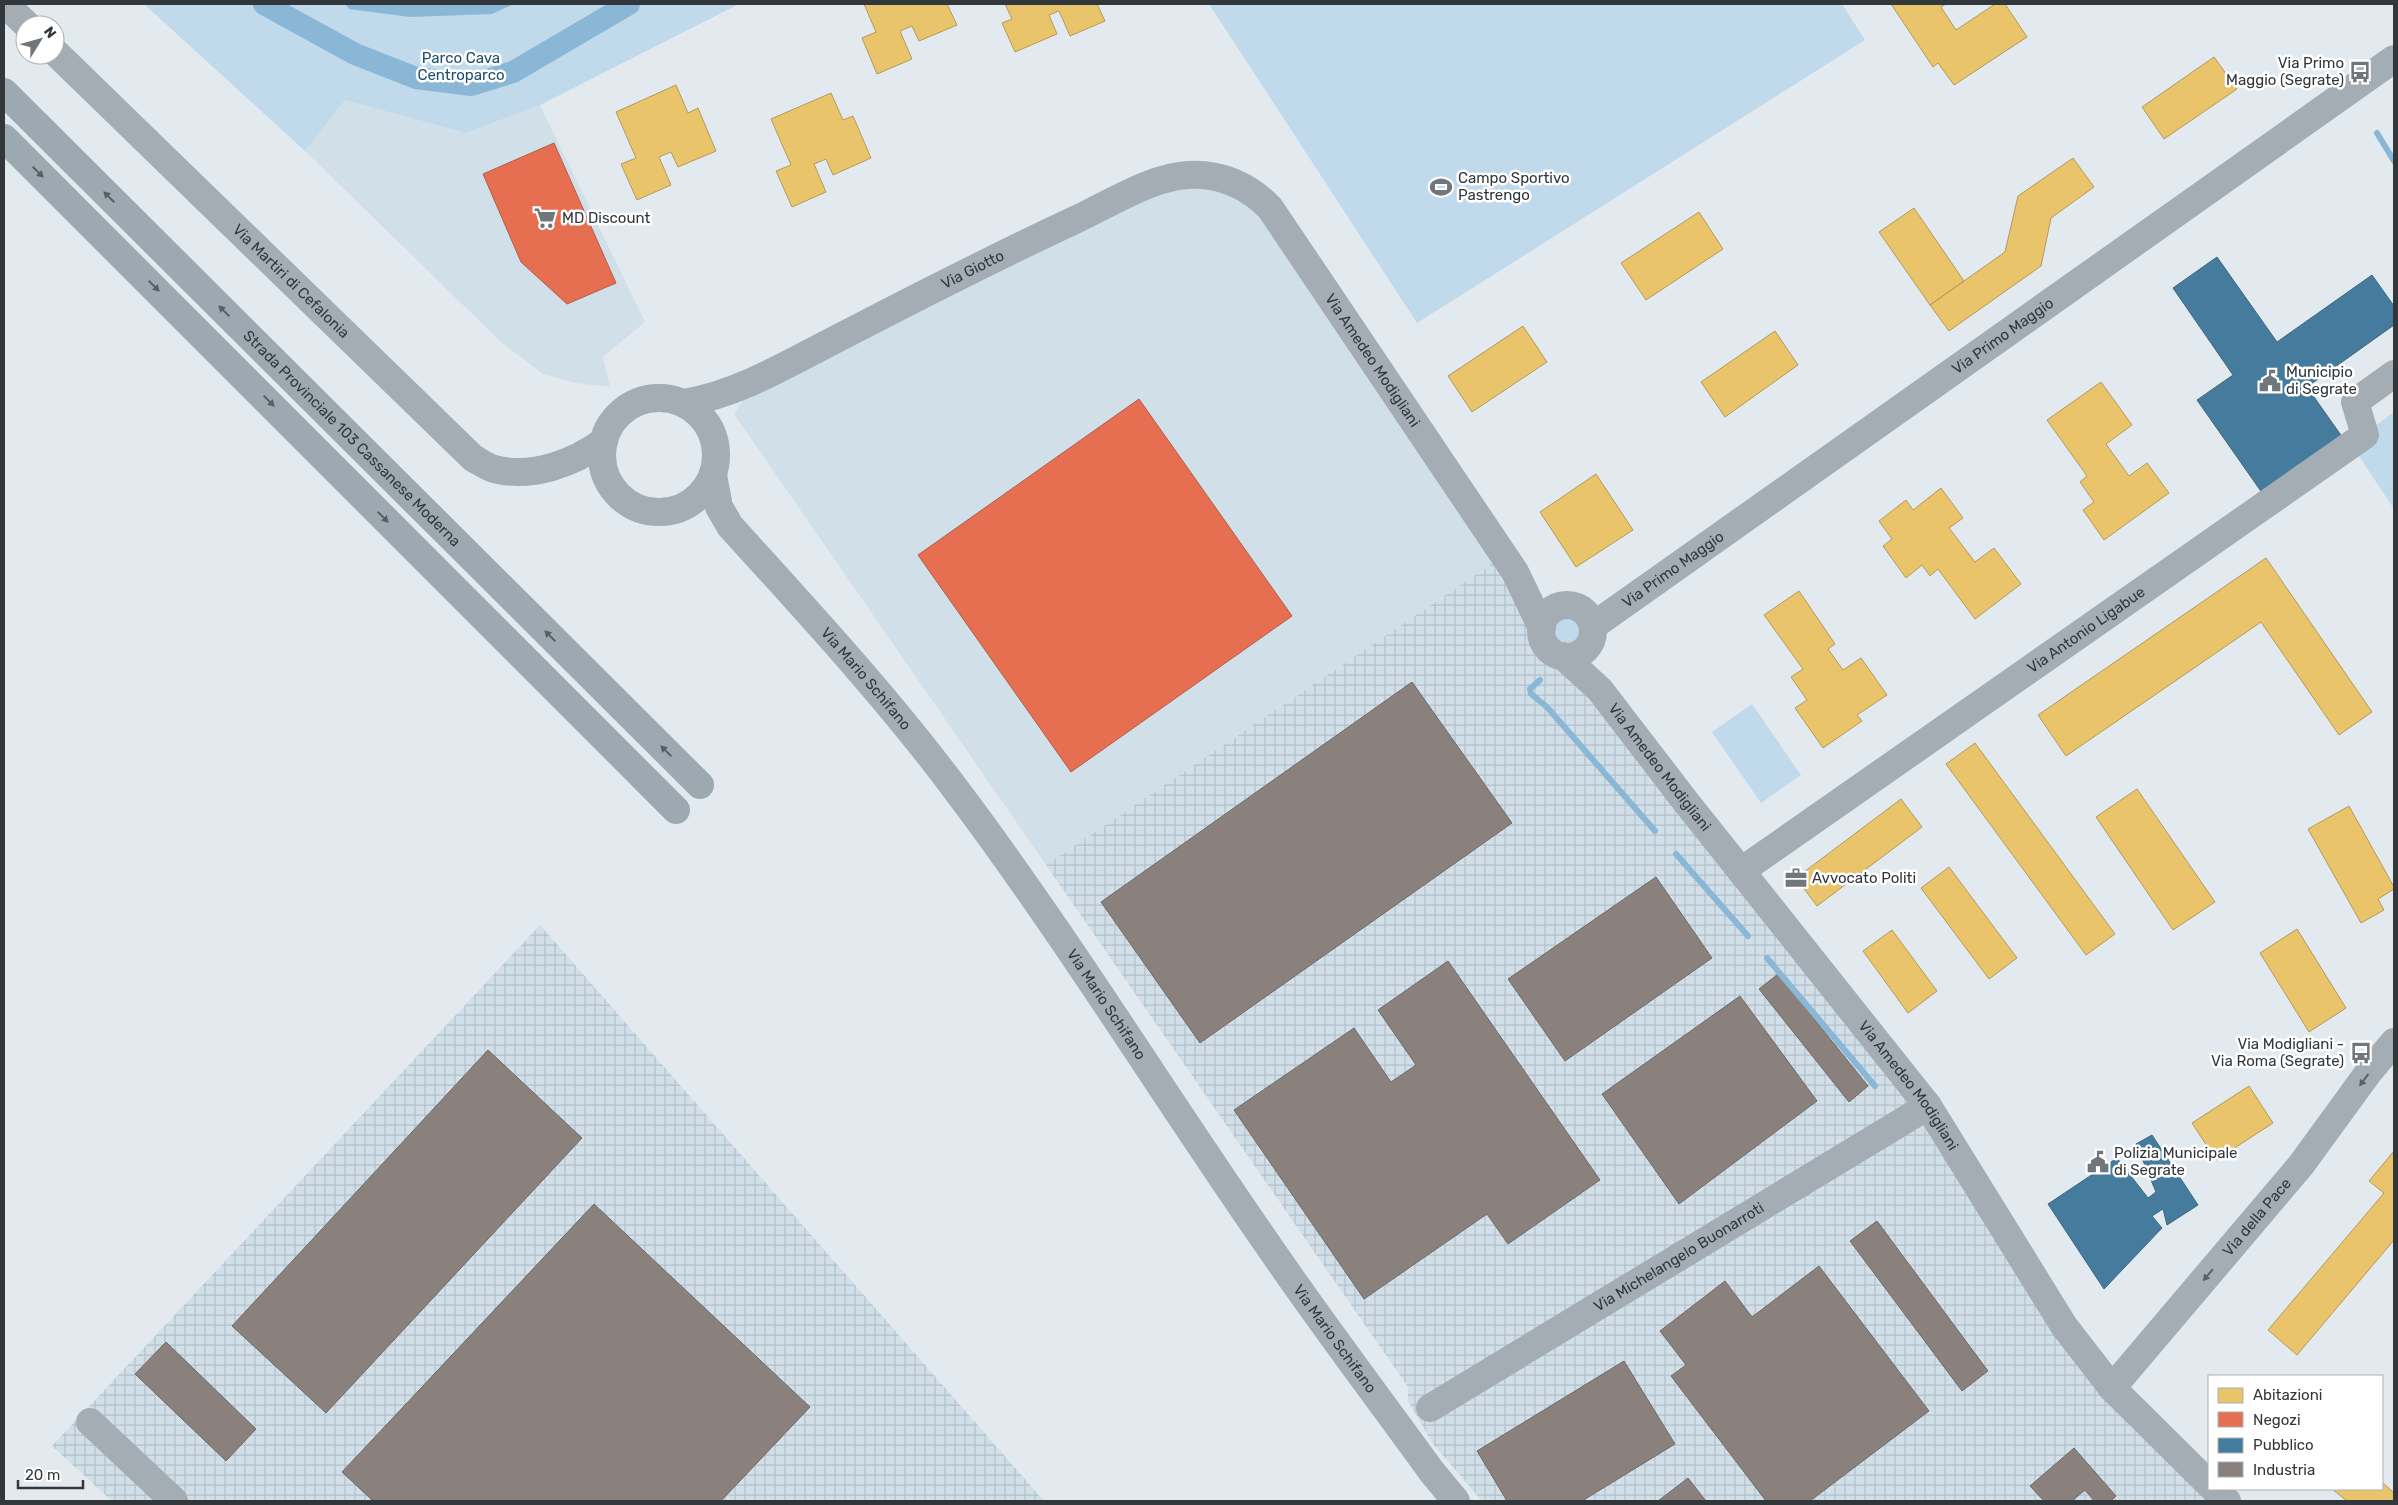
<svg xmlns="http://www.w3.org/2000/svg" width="2398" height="1505" font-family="Rubik,sans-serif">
<defs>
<pattern id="industrial-grid" width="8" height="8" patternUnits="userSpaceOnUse" patternTransform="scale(1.25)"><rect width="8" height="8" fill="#d1dfe9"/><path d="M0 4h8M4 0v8" fill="none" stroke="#b4c0c9"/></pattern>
</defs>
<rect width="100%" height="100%" fill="#e3eaef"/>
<path fill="#d1dfe9" d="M 345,100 L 466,133 L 540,105 L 645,322 L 603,357 L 610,387 L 576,383 L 543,374 L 502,343 L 305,151 Z
M 1197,182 L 1250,200 L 1499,559 L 1046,865 L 734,414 L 748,393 L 1163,186 Z"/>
<path fill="url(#industrial-grid)" d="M 1499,559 L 1536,629 L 1538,644 L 1547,655 L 1560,663 L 1593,695 L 1919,1104 L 2056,1329 L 2211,1501 L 1482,1501 L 1433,1444 L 1408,1401 L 1408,1387 L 1046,865 Z
M 540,925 L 1044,1501 L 112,1501 L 52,1446 Z"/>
<path fill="#c0d9eb" d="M 144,4 L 739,4 L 540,105 L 466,133 L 345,100 L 305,151 Z
M 1209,4 L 1842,4 L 1865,40 L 1417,323 Z
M 2394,412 L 2394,509 L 2351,444 Z
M1551 631a17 17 0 1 1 34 0a17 17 0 1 1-34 0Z
M 1752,704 L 1801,775 L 1761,803 L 1712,732 Z"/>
<path fill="#8ab7d6" d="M 345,4 L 514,4 L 492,14 L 410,17 L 349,9 Z"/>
<path fill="#e9c46a" stroke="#b29a5c" d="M 864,4 L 947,4 L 957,25 L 919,41 L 912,26 L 900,31 L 912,59 L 877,74 L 862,38 L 876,32 Z
M 1005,4 L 1097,4 L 1105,21 L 1070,36 L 1059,11 L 1049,15 L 1057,34 L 1015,52 L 1002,23 L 1012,19 Z
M 1891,4 L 1946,4 L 1941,7 L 1956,30 L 1995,4 L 2005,4 L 2027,37 L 1954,85 L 1938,63 L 1933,67 Z
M 2214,57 L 2237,89 L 2164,139 L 2142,107 Z
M 676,85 L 688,113 L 698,108 L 716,151 L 678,167 L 671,152 L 659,157 L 671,185 L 637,200 L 621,164 L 636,158 L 616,112 Z
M 831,93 L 843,120 L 853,116 L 871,158 L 833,175 L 826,159 L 814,164 L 826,192 L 792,207 L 776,171 L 791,165 L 771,119 Z
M 2073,158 L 2094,187 L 2051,218 L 2041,266 L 1949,331 L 1930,305 L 2005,252 L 2018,196 Z
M 1914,208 L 1964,281 L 1930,305 L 1879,232 Z
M 1699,212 L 1723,249 L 1646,300 L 1621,263 Z
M 1523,326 L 1547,362 L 1472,412 L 1448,376 Z
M 1775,331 L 1798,365 L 1725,417 L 1701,382 Z
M 2101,382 L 2132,425 L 2106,444 L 2129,476 L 2147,463 L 2169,493 L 2104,540 L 2083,510 L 2094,502 L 2080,482 L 2087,476 L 2047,420 Z
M 1596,474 L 1633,530 L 1576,567 L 1540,512 Z
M 1941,488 L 1963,518 L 1949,528 L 1975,562 L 1994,548 L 2021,584 L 1975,619 L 1938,569 L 1930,576 L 1922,565 L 1906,578 L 1883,546 L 1892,539 L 1879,521 L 1906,500 L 1913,510 Z
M 2266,558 L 2372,712 L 2339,735 L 2261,622 L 2066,756 L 2038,715 Z
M 1799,591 L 1835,644 L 1828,649 L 1843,670 L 1861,658 L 1887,695 L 1857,715 L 1862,721 L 1823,748 L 1795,708 L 1807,700 L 1791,677 L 1803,669 L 1764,615 Z
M 1975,743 L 2115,934 L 2086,955 L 1946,764 Z
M 2137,789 L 2215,902 L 2173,930 L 2096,817 Z
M 1901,799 L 1922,827 L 1817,906 L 1796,878 Z
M 2349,806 L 2394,887 L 2394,889 L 2378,899 L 2384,910 L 2361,923 L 2308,829 Z
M 1949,867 L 2017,958 L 1989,979 L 1921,888 Z
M 2297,929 L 2346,1008 L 2309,1032 L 2260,953 Z
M 1892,930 L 1937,991 L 1908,1013 L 1863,951 Z
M 2249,1086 L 2273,1123 L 2216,1160 L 2192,1123 Z
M 2394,1151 L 2394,1240 L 2297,1355 L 2268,1330 L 2384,1193 L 2369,1181 Z
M 2382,1482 L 2394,1493 L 2394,1501 L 2347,1501 L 2332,1489 L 2382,1489 Z"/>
<path fill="#e76f51" stroke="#b15e4a" d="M 554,143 L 616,283 L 567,304 L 521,262 L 483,174 Z
M 1139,399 L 1292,616 L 1071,772 L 918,555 Z"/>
<path fill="#457b9d" stroke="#3f6780" d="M 2217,257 L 2277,342 L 2372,275 L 2394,306 L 2394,325 L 2307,387 L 2345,441 L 2265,497 L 2197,400 L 2233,375 L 2173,288 Z
M 2152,1135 L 2198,1205 L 2167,1225 L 2163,1209 L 2152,1216 L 2162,1228 L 2104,1289 L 2048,1204 L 2117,1158 L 2148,1198 L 2156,1192 L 2136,1144 Z"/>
<path fill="#8a817c" stroke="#706b68" d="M 1412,682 L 1512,823 L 1200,1043 L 1101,902 Z
M 1656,877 L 1712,958 L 1565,1061 L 1508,979 Z
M 1448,961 L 1600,1180 L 1508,1244 L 1487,1214 L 1364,1299 L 1234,1110 L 1354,1028 L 1391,1082 L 1416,1065 L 1378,1010 Z
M 1778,974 L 1868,1086 L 1849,1102 L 1759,989 Z
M 1740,996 L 1817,1101 L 1679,1204 L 1602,1094 Z
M 488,1050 L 582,1138 L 326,1413 L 232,1326 Z
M 594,1204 L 810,1407 L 721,1501 L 373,1501 L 342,1472 Z
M 1877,1221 L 1988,1371 L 1962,1391 L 1850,1241 Z
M 1819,1266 L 1929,1411 L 1810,1501 L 1766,1501 L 1671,1376 L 1686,1365 L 1660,1331 L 1725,1281 L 1752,1317 Z
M 166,1342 L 256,1429 L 226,1461 L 135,1374 Z
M 1624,1361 L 1675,1444 L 1582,1501 L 1507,1501 L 1477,1451 Z
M 2074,1448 L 2116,1496 L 2111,1501 L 2094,1501 L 2085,1490 L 2072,1501 L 2044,1501 L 2030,1486 Z
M 1688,1478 L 1706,1501 L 1658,1501 Z"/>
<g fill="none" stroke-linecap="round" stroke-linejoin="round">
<path stroke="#8ab7d6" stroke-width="6" d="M 2377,133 L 2394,161
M 1540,680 L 1530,689 L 1531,694 L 1547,707 L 1655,831
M 1676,854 L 1748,936
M 1767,958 L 1875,1086"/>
<path stroke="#8ab7d6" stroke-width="22" d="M 264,4 L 355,54 L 416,78 L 471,85 L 513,72 L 629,4"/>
<g stroke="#a4adb4" stroke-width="28">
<path d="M 5,4 L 27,25"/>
<path id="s1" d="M 55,52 L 473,458 C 480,462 487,467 494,469 C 532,479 574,463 604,441"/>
<circle cx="659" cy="455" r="57"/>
<path id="s2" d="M 684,403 C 743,393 796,359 850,332 C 925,293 1000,255 1077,219 C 1109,204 1153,176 1189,175 C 1220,173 1249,186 1270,208 L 1515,572 L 1542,628"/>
<path id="s3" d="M 713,475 L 719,507 L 730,526 C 807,611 885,695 954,787 C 1065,934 1161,1091 1266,1242 C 1319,1320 1377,1396 1432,1472 L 1456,1501"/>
<circle cx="1567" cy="631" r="26"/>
<path id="s4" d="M 1593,626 L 2394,59"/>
<path id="s5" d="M 1563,656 L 1600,690 L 1686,802 L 1928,1106 L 2064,1326 L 2112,1388 L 2209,1484"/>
<path id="s6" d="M 1741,871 L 2365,435 L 2355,402 L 2394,374"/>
<path id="s7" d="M 2112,1388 L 2301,1165 L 2368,1073 L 2394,1042"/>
<path id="s8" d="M 1430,1408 L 1928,1106"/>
<path d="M 90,1422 L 174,1501"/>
<path d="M 2214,1489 L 2227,1501"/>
</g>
<g stroke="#9da9b0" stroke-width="28">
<path id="s9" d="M 4,92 L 700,785"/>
<path d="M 4,138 L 676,810"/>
</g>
</g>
<defs><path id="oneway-solid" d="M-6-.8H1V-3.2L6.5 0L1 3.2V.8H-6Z" transform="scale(1.25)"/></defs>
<g fill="#575f64">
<use href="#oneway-solid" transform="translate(38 172) rotate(45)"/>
<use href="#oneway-solid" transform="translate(109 197) rotate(-135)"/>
<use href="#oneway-solid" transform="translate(154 286) rotate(45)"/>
<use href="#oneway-solid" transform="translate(224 311) rotate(-135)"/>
<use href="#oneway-solid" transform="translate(269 401) rotate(45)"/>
<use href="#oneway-solid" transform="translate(383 517) rotate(45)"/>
<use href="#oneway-solid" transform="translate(550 636) rotate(-135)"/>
<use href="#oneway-solid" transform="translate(666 751) rotate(-135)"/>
</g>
<g fill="#5a6065">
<use href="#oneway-solid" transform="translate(2364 1080) rotate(126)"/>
<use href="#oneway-solid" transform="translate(2208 1275) rotate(130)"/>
</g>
<defs>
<g id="bus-bare" transform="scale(1.725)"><path d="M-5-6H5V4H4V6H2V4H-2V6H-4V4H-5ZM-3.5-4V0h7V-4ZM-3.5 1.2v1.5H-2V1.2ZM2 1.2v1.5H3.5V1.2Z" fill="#70767a" stroke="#fff" stroke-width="2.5" paint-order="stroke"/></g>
<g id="stadium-bare" transform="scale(1.725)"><path d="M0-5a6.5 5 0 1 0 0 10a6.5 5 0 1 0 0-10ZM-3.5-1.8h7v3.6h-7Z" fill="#70767a" stroke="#fff" stroke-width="2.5" paint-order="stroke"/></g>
<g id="supermarket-bare" transform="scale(1.725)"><path d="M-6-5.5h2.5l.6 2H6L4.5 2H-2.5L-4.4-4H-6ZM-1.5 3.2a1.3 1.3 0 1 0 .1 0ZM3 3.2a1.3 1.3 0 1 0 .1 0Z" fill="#70767a" stroke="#fff" stroke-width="2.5" paint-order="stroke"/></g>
<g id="civic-bare" transform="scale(1.725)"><path d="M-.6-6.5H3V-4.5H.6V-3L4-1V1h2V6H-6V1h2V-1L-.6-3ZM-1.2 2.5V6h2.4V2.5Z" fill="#70767a" stroke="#fff" stroke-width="2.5" paint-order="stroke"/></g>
<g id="office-bare" transform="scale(1.725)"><path d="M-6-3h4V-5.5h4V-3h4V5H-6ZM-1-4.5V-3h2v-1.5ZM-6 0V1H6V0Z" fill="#70767a" stroke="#fff" stroke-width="2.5" paint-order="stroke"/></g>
</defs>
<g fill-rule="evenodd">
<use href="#bus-bare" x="2360" y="72"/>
<use href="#stadium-bare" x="1441" y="187"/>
<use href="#supermarket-bare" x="545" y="218"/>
<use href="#civic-bare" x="2270" y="381"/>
<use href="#office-bare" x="1796" y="878"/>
<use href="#bus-bare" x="2361" y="1053"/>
<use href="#civic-bare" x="2098" y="1162"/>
</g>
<g text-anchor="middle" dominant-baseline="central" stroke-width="5" stroke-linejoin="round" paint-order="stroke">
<g font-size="15" fill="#1f4e6b" stroke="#fff">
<text x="461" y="58">Parco Cava<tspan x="461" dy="17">Centroparco</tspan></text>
</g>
<g font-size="15" fill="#32373b" stroke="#fff" text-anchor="start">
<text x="2344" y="63" text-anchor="end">Via Primo<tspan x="2344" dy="17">Maggio (Segrate)</tspan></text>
<text x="1458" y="178">Campo Sportivo<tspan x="1458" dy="17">Pastrengo</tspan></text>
<text x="562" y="218">MD Discount</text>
<text x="2286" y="372">Municipio<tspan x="2286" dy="17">di Segrate</tspan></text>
<text x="1812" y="878">Avvocato Politi</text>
<text x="2344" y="1044" text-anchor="end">Via Modigliani -<tspan x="2344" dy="17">Via Roma (Segrate)</tspan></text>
<text x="2114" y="1153">Polizia Municipale<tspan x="2114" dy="17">di Segrate</tspan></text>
</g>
<g font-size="15" fill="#32373b" stroke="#fff">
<text stroke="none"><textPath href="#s2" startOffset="319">Via Giotto</textPath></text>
<text stroke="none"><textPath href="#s1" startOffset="329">Via Martiri di Cefalonia</textPath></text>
<text stroke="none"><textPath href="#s4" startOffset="502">Via Primo Maggio</textPath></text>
<text stroke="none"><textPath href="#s2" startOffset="830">Via Amedeo Modigliani</textPath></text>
<text stroke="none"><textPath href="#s9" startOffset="491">Strada Provinciale 103 Cassanese Moderna</textPath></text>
<text stroke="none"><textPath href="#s4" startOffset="98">Via Primo Maggio</textPath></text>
<text stroke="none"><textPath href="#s6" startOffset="421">Via Antonio Ligabue</textPath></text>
<text stroke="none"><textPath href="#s3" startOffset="259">Via Mario Schifano</textPath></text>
<text stroke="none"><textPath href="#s5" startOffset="148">Via Amedeo Modigliani</textPath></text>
<text stroke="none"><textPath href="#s3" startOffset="664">Via Mario Schifano</textPath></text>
<text stroke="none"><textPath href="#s5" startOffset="552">Via Amedeo Modigliani</textPath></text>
<text stroke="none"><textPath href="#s7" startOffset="224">Via della Pace</textPath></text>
<text stroke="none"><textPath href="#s8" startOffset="291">Via Michelangelo Buonarroti</textPath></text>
<text stroke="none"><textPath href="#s3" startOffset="1069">Via Mario Schifano</textPath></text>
</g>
</g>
<rect width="2398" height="1505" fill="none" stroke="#32373b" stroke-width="10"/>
<rect x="2208" y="1375" width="175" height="115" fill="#ffffff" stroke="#adafb1"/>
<rect x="2218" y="1388" width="25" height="15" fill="#e9c46a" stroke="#adafb1"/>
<text x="2253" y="1400" font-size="15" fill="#32373b">Abitazioni</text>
<rect x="2218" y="1412" width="25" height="15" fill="#e76f51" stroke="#adafb1"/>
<text x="2253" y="1425" font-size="15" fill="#32373b">Negozi</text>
<rect x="2218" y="1438" width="25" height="15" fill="#457b9d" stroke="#adafb1"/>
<text x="2253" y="1450" font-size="15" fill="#32373b">Pubblico</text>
<rect x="2218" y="1462" width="25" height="15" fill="#8a817c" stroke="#adafb1"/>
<text x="2253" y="1475" font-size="15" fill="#32373b">Industria</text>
<g transform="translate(40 40) rotate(53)"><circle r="24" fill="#ffffff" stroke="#adafb1"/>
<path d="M0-4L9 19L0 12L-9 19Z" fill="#70767a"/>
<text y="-8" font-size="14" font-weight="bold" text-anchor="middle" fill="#32373b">N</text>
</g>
<path d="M18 1480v8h65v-8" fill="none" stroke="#32373b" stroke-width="2.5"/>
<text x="25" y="1480" font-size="15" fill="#32373b" stroke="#ffffff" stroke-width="4" paint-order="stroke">20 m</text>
</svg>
